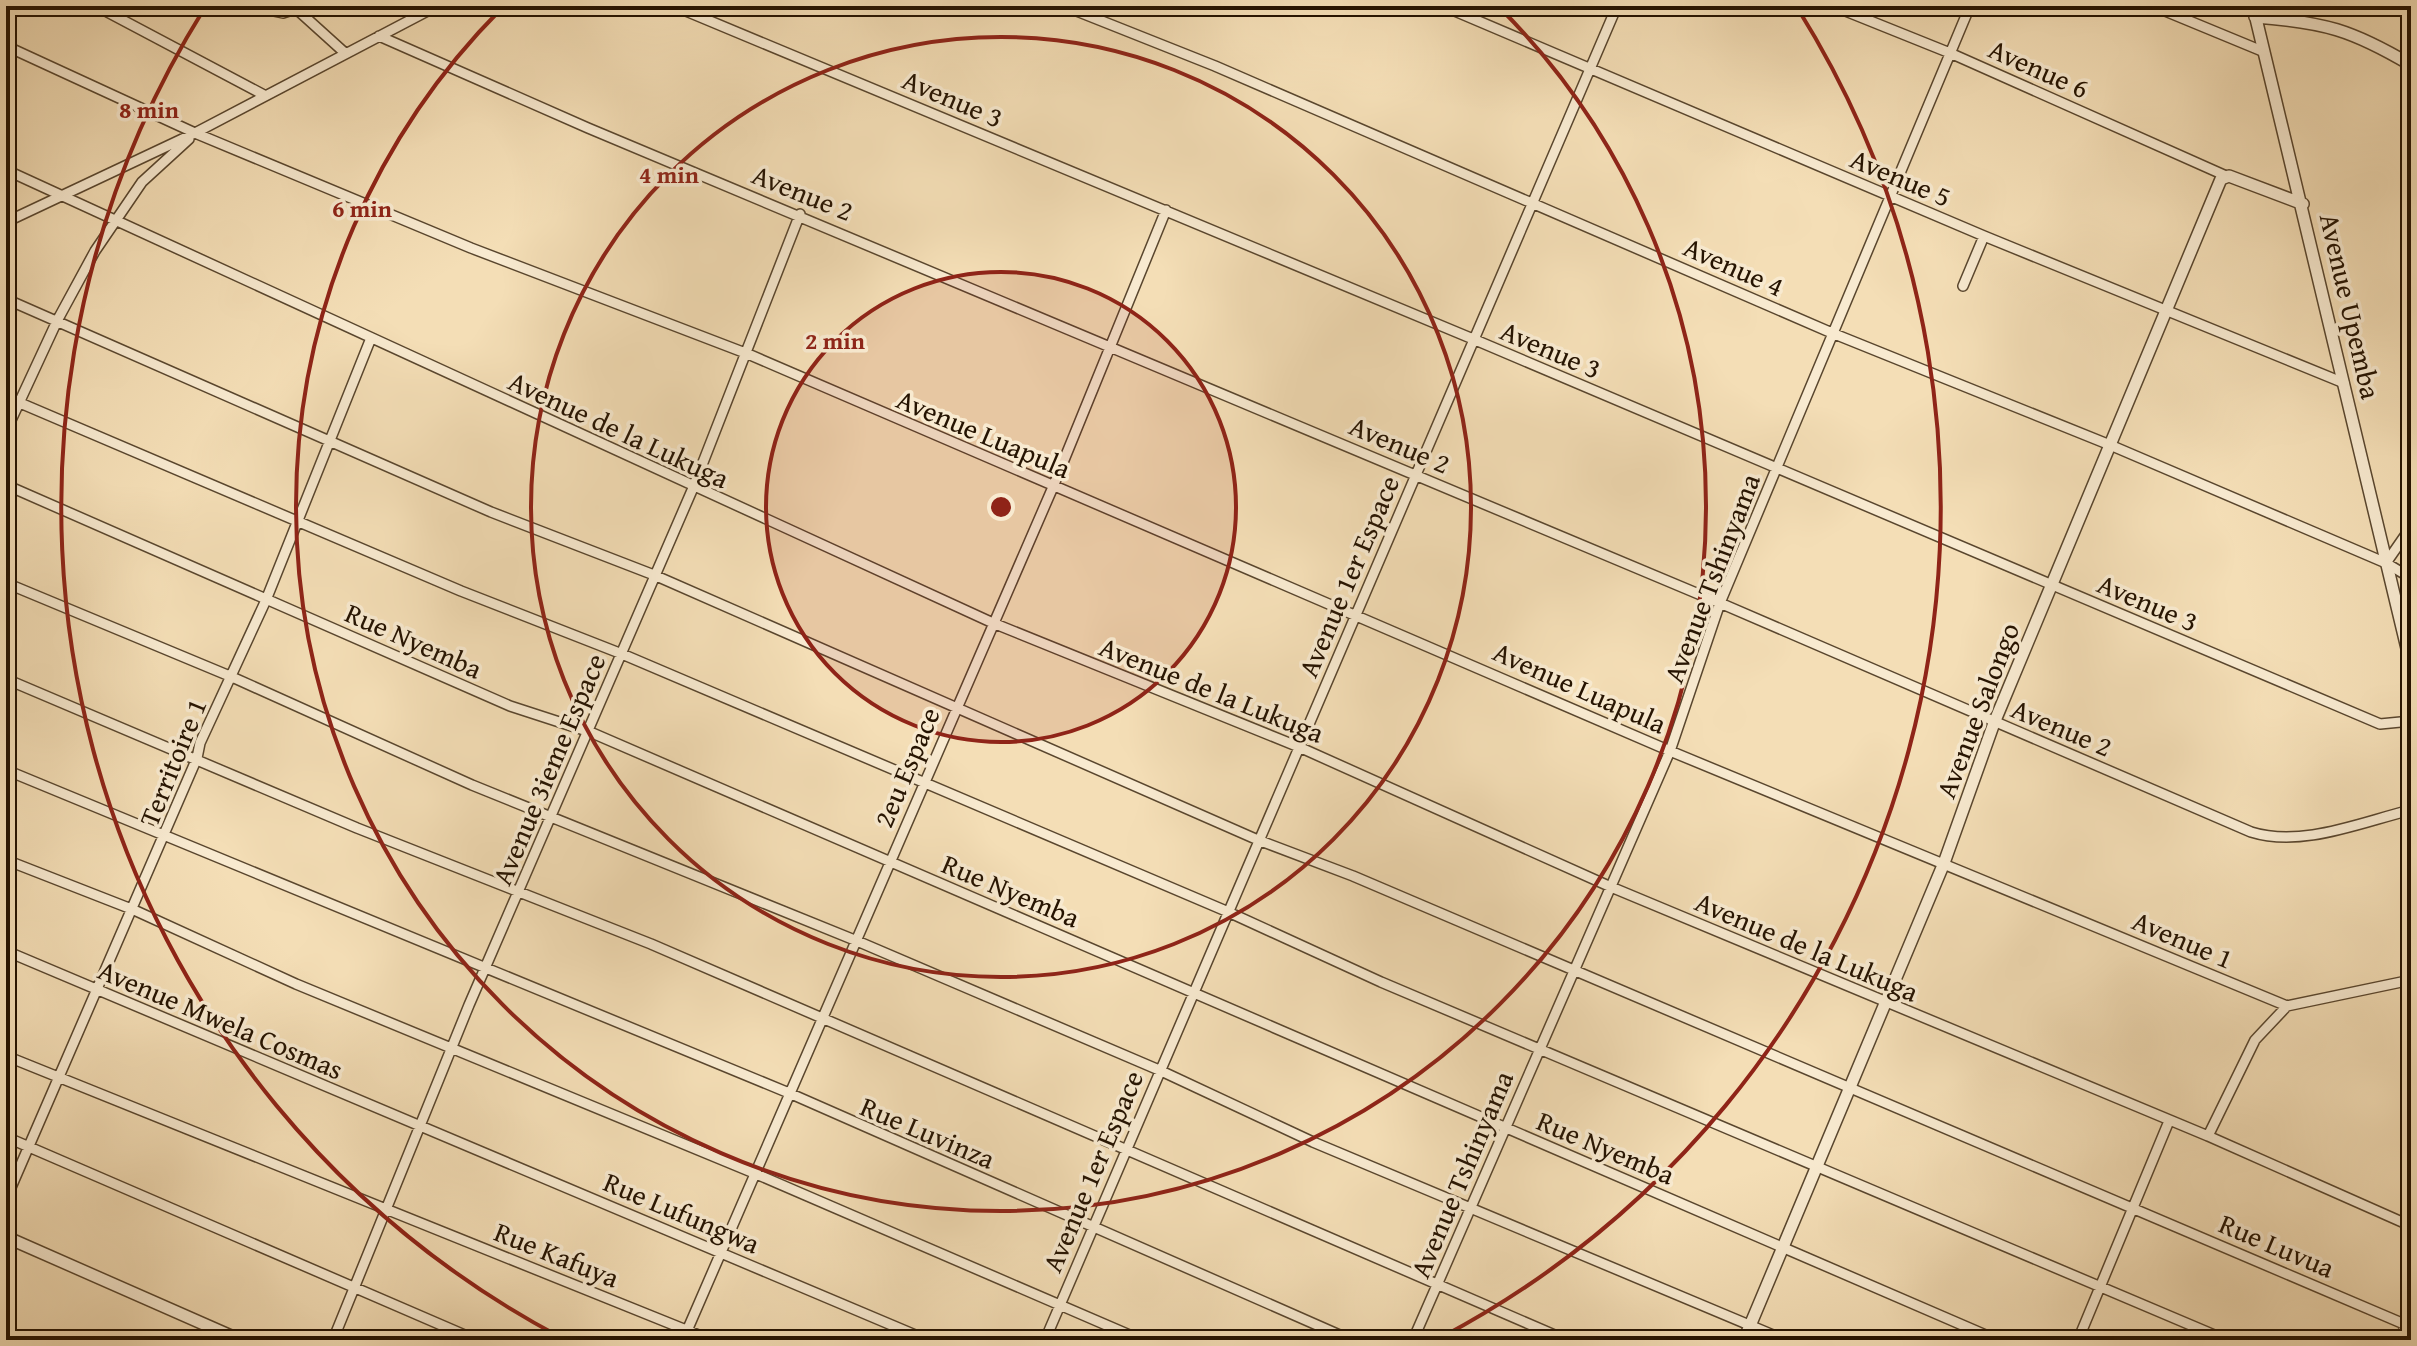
<svg xmlns="http://www.w3.org/2000/svg" width="2417" height="1346" font-family="'Gentium Book Plus',serif">
<rect width="100%" height="100%" fill="#f4deb6"/>
<filter id="stains"><feTurbulence type="fractalNoise" baseFrequency=".0025" numOctaves="4"/><feColorMatrix values="0 0 0 0 .2 0 0 0 0 .09 0 0 0 0 .02 0 0 0 .5 -.17"/></filter>
<radialGradient id="worn" r=".72"><stop offset=".6" stop-color="#630" stop-opacity="0"/><stop offset="1" stop-color="#630" stop-opacity=".3"/></radialGradient>
<g fill="none" stroke-linecap="round" stroke-linejoin="round">
<g stroke="#59462e" stroke-width="12">
<path id="minor" d="M 96,6 L 264,95
M 250,6 L 283,13 L 295,9
M 293,6 L 345,53
M 674,6 L 1473,339 L 2380,724 L 2411,721
M 1064,6 L 1215,66 L 1832,333 L 2110,445 L 2386,563 L 2411,578
M 1443,6 L 1984,236 L 2344,383
M 1833,6 L 1950,53 L 2224,175
M 2153,6 L 2262,51
M 379,36 L 588,128 L 1720,603 L 2251,832 C 2302,848 2361,822 2411,810
M 6,46 L 195,133 L 471,248 L 748,354 L 1670,751 L 2287,1006 L 2411,980
M 6,170 L 993,623 L 1299,747 L 1611,887 L 2208,1136 L 2411,1226
M 6,222 L 195,133 L 437,6
M 1963,286 L 1984,236
M 6,299 L 491,512 L 654,575 L 1258,840 L 1353,876 L 2404,1324
M 6,397 L 461,591 L 622,654 L 1226,911 L 1381,982 L 2226,1340
M 6,431 L 57,321 L 95,251 L 142,182 L 189,139
M 6,485 L 510,706 L 590,732 L 1997,1340
M 2386,563 L 2411,527
M 6,583 L 232,677 L 472,785 L 857,941 L 1159,1070 L 1313,1142 L 1785,1340
M 6,679 L 357,828 L 651,944 L 1566,1340
M 6,770 L 789,1093 L 1351,1340
M 6,860 L 134,910 L 296,984 L 754,1173 L 1141,1340
M 6,951 L 927,1340
M 6,1056 L 711,1340
M 2208,1136 L 2255,1040 L 2287,1006
M 6,1137 L 476,1340
M 6,1199 L 197,758 L 200,743 L 266,600 L 371,338
M 333,1340 L 469,1005 L 693,488 L 800,214
M 683,1340 L 1053,487 L 1166,210
M 1045,1340 L 1617,6
M 1413,1340 L 1670,751 L 1720,603 L 1970,6
M 2078,1340 L 2169,1121
M 2399,1340 L 2411,1315"/>
</g>
<g stroke="#59462e" stroke-width="14">
<path id="tertiary" d="M 2253,6 L 2411,665
M 2255,17 C 2324,22 2352,30 2411,65
M 6,1237 L 240,1340
M 1744,1340 L 1944,863 L 1994,723 L 2221,179 L 2229,176 L 2303,204"/>
</g>
<use href="#minor" stroke="#f8ead0" stroke-width="9"/>
<use href="#tertiary" stroke="#f8ead0" stroke-width="11"/>
</g>
<circle cx="1001" cy="507" r="235" fill="#8f2418" fill-opacity=".12"/>
<g fill="none" stroke="#8f2418" stroke-width="4">
<circle cx="1001" cy="507" r="235"/>
<circle cx="1001" cy="507" r="470"/>
<path d="M1500 8A705 705 0 1 1 502 8"/>
<path d="M560 1337A940 940 0 0 1 204 9M1798 9A940 940 0 0 1 1442 1337"/>
</g>
<g text-anchor="middle" dominant-baseline="central" stroke-width="7" stroke-linejoin="round" paint-order="stroke">
<g font-size="28" fill="#251301" stroke="#f8ead0">
<text transform="translate(2039 68) rotate(24)">Avenue 6</text>
<text transform="translate(953 98) rotate(23)">Avenue 3</text>
<text transform="translate(1901 177) rotate(23)">Avenue 5</text>
<text transform="translate(803 192) rotate(22)">Avenue 2</text>
<text transform="translate(1734 266) rotate(24)">Avenue 4</text>
<text transform="translate(2351 306) rotate(77)">Avenue Upemba</text>
<text transform="translate(1551 349) rotate(23)">Avenue 3</text>
<text transform="translate(619 429) rotate(25)">Avenue de la Lukuga</text>
<text transform="translate(984 433) rotate(23)">Avenue Luapula</text>
<text transform="translate(1400 444) rotate(23)">Avenue 2</text>
<text transform="translate(1348 576) rotate(-67)">Avenue 1er Espace</text>
<text transform="translate(1711 578) rotate(-69)">Avenue Tshinyama</text>
<text transform="translate(2148 602) rotate(23)">Avenue 3</text>
<text transform="translate(414 640) rotate(24)">Rue Nyemba</text>
<text transform="translate(1580 687) rotate(24)">Avenue Luapula</text>
<text transform="translate(1212 689) rotate(22)">Avenue de la Lukuga</text>
<text transform="translate(1977 710) rotate(-69)">Avenue Salongo</text>
<text transform="translate(2062 727) rotate(23)">Avenue 2</text>
<text transform="translate(172 762) rotate(-68)">Territoire 1</text>
<text transform="translate(906 767) rotate(-67)">2eu Espace</text>
<text transform="translate(548 769) rotate(-67)">Avenue 3ieme Espace</text>
<text transform="translate(1011 890) rotate(23)">Rue Nyemba</text>
<text transform="translate(2183 939) rotate(23)">Avenue 1</text>
<text transform="translate(1807 946) rotate(23)">Avenue de la Lukuga</text>
<text transform="translate(221 1019) rotate(23)">Avenue Mwela Cosmas</text>
<text transform="translate(928 1132) rotate(23)">Rue Luvinza</text>
<text transform="translate(1606 1147) rotate(23)">Rue Nyemba</text>
<text transform="translate(1092 1171) rotate(-67)">Avenue 1er Espace</text>
<text transform="translate(1461 1174) rotate(-67)">Avenue Tshinyama</text>
<text transform="translate(682 1212) rotate(23)">Rue Lufungwa</text>
<text transform="translate(2277 1245) rotate(23)">Rue Luvua</text>
<text transform="translate(557 1254) rotate(22)">Rue Kafuya</text>
</g>
</g>
<circle cx="1001" cy="507" r="12" fill="#8f2418" stroke="#f8ead0" stroke-width="4"/>
<g font-size="24" text-anchor="middle" font-weight="bold" fill="#8f2418" stroke="#f8ead0" stroke-width="7" stroke-linejoin="round" paint-order="stroke">
<text x="149" y="118">8 min</text>
<text x="669" y="183">4 min</text>
<text x="362" y="217">6 min</text>
<text x="835" y="349">2 min</text>
</g>
<rect width="2417" height="1346" fill="none" stroke="#f4deb6" stroke-width="32"/>
<rect x="8" y="8" width="2401" height="1330" fill="none" stroke="#251301" stroke-width="4"/>
<rect x="16" y="16" width="2385" height="1314" fill="none" stroke="#251301" stroke-width="2"/>
<rect width="100%" height="100%" filter="url(#stains)"/>
<rect width="100%" height="100%" fill="url(#worn)"/>
</svg>
